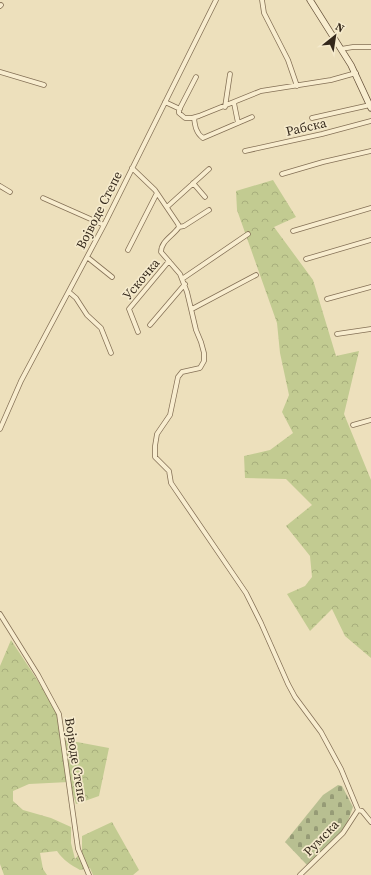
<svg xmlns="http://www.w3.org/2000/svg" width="371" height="875" font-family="'Source Serif 4',serif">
<defs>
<pattern id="forest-crowns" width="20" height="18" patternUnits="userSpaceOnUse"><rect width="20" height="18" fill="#c2cb91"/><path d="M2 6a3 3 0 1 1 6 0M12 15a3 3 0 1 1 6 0" fill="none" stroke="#a7ae7c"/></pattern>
<pattern id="cemetery-stones" width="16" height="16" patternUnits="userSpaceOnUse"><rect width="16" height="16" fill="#b8bf91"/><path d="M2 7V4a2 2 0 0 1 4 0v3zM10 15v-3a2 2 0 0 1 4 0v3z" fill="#969b76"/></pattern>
</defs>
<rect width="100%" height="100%" fill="#ede0bc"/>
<path fill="url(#forest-crowns)" d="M 273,180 L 296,217 L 274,227 L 313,280 L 336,356 L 359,351 L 344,414 L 371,480 L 371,658 L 345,636 L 332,609 L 310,631 L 287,594 L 305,586 L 312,577 L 310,556 L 286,526 L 312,505 L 286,479 L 245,478 L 244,456 L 270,450 L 293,433 L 282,412 L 289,395 L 280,353 L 277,323 L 237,210 L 236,191 Z
M 11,640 L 59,713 L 61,739 L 109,748 L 99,796 L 76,804 L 69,782 L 29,784 L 13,791 L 13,801 L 23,810 L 51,818 L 71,827 L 71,843 L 75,859 L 82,851 L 82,836 L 112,822 L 139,870 L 133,875 L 93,875 L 90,868 L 80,870 C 71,865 63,860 57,851 L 40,853 L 43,869 L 47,875 L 4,875 L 0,864 L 0,666 Z"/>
<path fill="url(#cemetery-stones)" d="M 338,785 L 342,786 L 353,807 L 345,829 L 307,865 L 285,842 L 323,795 Z"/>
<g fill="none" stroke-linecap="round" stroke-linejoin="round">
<g stroke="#847056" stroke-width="5.5">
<path id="street" d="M 262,0 L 264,13 L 288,60 L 297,86
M 0,6 L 1,5
M 341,49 L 353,47 L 371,47
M 0,72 L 44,85
M 196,77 L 179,110 L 179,113 L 185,118 L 192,118 L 199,116 L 261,91 L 331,80 L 356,73
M 165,102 L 180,109
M 234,103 L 238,123
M 225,107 L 230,74
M 194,118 C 195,126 196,133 203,138 L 252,117
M 312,118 L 370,105
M 245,151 L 322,134 L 371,121
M 132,168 L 155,190 L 178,224 L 179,227 C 173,236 161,241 161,252 L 180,274 L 187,292 L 196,330 L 201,342 L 204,353 L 204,361 L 200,368 L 182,372 L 178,377 L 170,415 L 157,434 L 155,446 L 155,457 L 169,471 L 171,483 L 246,593 L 261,623 L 288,684 L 295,697 L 321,732 L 341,769 L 358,810
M 282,174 L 323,162 L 371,151
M 193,183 L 205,197
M 0,186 L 10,192
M 43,198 L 104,225
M 167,207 L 209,169
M 179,227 L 184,226 L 209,210
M 293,231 L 371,208
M 128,250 L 157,193
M 87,257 L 112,277
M 306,259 L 371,240
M 182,279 L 248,234
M 69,292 L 76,298 L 87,315 L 101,328 L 111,353
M 327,299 L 371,287
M 192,309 L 256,275
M 150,325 L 185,284
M 138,332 L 129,309 L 169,261
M 337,334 L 371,329
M 353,425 L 371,420
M 0,429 L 21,381 L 104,225 L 216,0
M 0,614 L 38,675 L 59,714 L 78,849 L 89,875
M 300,875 L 343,833 L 358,810 L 362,811 L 371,822"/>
</g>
<g stroke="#66513a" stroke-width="7">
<path id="secondary" d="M 310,0 L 351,65 L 371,108"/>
</g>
<use href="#street" stroke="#f8edcf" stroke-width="4"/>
<use href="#secondary" stroke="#f8edcf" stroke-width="5.5"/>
</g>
<g text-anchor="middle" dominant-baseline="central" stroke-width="3.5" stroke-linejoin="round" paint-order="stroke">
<g font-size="13" fill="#34281b" stroke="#f5eacc">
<text transform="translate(306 127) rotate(-13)">Рабска</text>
<text transform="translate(99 210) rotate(-63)">Војводе Степе</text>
<text transform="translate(141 279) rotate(-50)">Ускочка</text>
<text transform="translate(76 760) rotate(81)">Војводе Степе</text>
<text transform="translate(321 838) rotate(-46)">Румска</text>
</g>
</g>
<g transform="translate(335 36) rotate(30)" stroke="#f5eacc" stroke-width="3" paint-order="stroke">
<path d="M0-3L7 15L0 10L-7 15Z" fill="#34281b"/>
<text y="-6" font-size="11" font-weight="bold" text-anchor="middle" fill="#34281b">N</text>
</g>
</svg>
